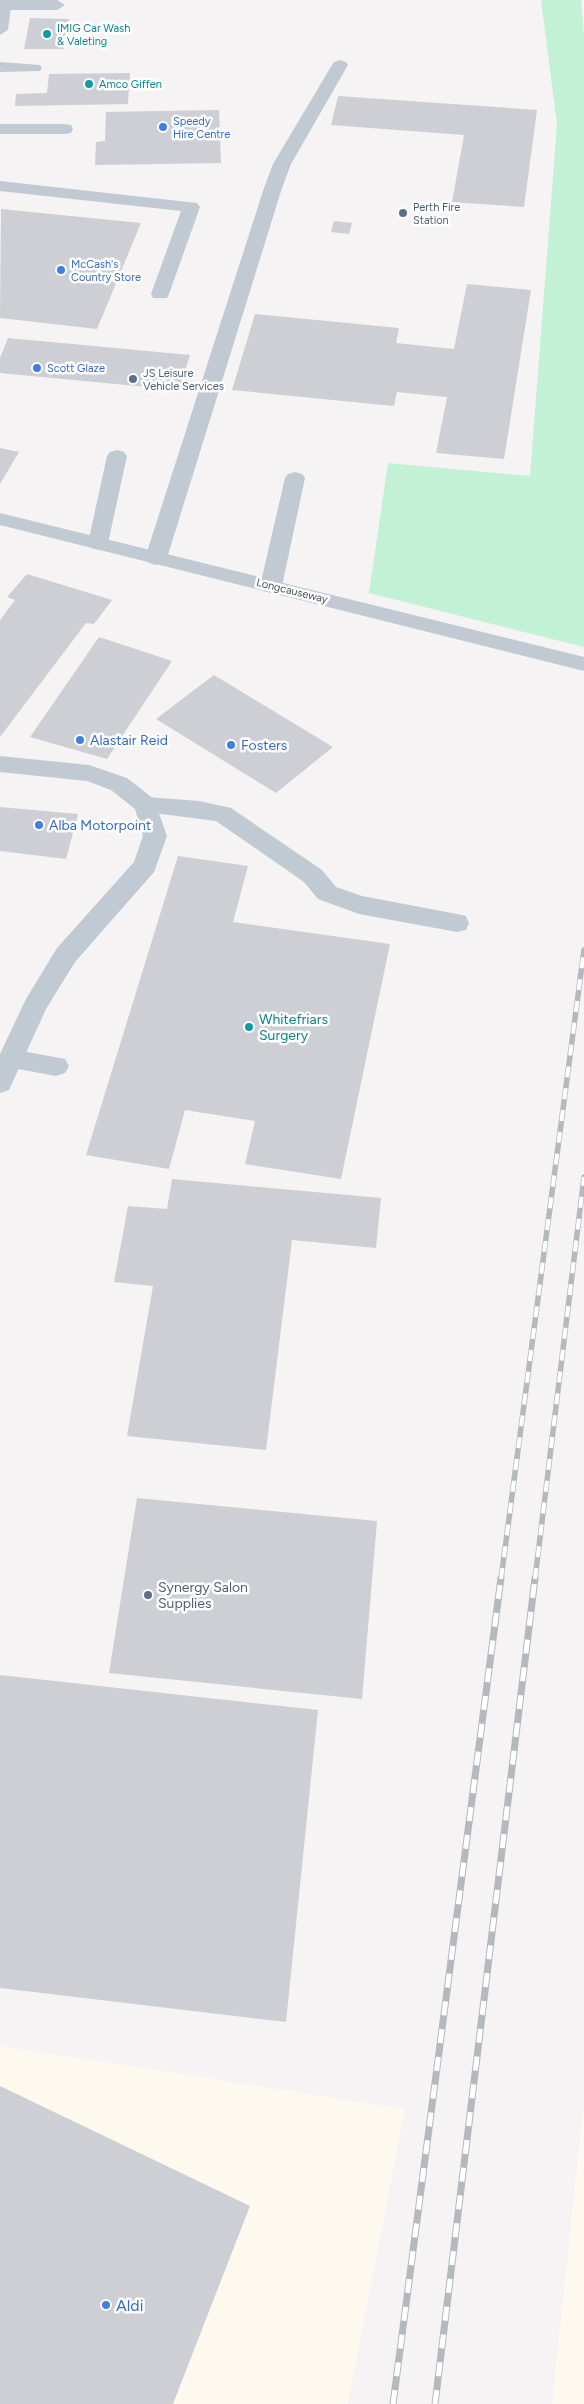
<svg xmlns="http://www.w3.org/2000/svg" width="584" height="2404" font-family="Figtree,sans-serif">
<rect width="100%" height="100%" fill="#f5f3f3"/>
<path fill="#fdf9ef" d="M 0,2046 L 405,2109 L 348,2404 L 0,2404 Z
M 584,2100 L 584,2404 L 552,2404 Z"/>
<path fill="#c3f1d5" d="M 541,0 L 581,0 L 584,35 L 584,647 L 369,593 L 388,463 L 530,476 L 557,124 Z"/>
<path fill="#cdcfd5" d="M 30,18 L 69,19 L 64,49 L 24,49 Z
M 130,73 L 128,104 L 15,106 L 16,94 L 47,93 L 49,74 Z
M 338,96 L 537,110 L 524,207 L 452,202 L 464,135 L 331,125 Z
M 219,110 L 221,163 L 95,165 L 96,142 L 105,141 L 106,112 Z
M 1,209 L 141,223 L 97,329 L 0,318 Z
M 334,221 L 352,223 L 349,234 L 331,232 Z
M 467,284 L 531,290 L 504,459 L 436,453 L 447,397 L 397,392 L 394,406 L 232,390 L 255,314 L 399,328 L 396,343 L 454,349 Z
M 8,338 L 190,355 L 179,390 L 0,373 L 0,358 Z
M 0,448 L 19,452 L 0,484 Z
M 27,574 L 112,600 L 94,624 L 86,623 L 0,737 L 0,620 L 15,600 L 7,597 Z
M 99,637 L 172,661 L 107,759 L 30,737 Z
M 214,675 L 333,747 L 276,793 L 156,719 Z
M 0,807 L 78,814 L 66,859 L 0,851 Z
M 178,856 L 248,866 L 233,922 L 390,944 L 341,1179 L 245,1164 L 255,1121 L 185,1110 L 169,1169 L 86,1155 Z
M 172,1179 L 381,1198 L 376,1248 L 292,1240 L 266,1450 L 127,1436 L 153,1286 L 114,1282 L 128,1206 L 167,1209 Z
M 137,1498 L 377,1521 L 362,1699 L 109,1673 Z
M 0,1675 L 318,1710 L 286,2022 L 0,1988 Z
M 0,2086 L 250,2206 L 173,2404 L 0,2404 Z"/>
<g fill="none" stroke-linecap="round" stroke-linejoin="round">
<path fill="#c1cad2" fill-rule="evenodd" d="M 3,0 L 57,0 L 65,5 L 57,10 L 3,10 L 0,9 L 0,1 Z
M 340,60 L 346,62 L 348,65 L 291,164 L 282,188 L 167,558 L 163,563 L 156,565 L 149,563 L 145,558 L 264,188 L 273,164 L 332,65 L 334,62 Z
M 0,62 L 40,65 L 42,68 L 40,71 L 0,72 Z
M 0,124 L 65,124 L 71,125 L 73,129 L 71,133 L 65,134 L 0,134 Z
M 0,181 L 197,203 L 200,207 L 169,294 L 167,298 L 153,298 L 151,294 L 181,211 L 0,191 Z
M 117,450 L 124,452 L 127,456 L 108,543 L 105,548 L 98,550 L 91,548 L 88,543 L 107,456 L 110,452 Z
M 295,472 L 302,474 L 305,478 L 282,586 L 279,591 L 271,593 L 263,591 L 260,586 L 285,478 L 288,474 Z
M 146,797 L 199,801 L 231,808 L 322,870 L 336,887 L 362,896 L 457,914 L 466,916 L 469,923 L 466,930 L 457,932 L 359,914 L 318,899 L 304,882 L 216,821 L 138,811 L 134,805 L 138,799 Z
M 11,1049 L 65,1059 L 69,1066 L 65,1073 L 56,1076 L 2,1066 L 0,1055 L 2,1052 Z"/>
<path fill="#c1cad2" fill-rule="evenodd" d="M 0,756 L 89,765 L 127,778 L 154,799 L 167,836 L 154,872 L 75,962 L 46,1009 L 9,1090 L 0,1093 L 0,1054 L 26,999 L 57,948 L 134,862 L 143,836 L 135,809 L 111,790 L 87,781 L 0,772 Z"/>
<path fill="#c1cad2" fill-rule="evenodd" d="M 0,0 L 12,0 L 8,30 L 0,35 Z
M 0,513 L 584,657 L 584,671 L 0,525 Z"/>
<g stroke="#b5b8bd" stroke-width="5.5">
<path id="rail-far1" d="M 501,1579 L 584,950
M 535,1579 L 584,1177"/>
</g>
<g stroke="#b5b8bd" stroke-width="7">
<path id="rail" d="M 393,2404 L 501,1578
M 435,2404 L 535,1578"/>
</g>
<use href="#rail-far1" stroke="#fff" stroke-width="4" stroke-dasharray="11" stroke-linecap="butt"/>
<use href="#rail" stroke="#fff" stroke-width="5" stroke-dasharray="14" stroke-linecap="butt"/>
</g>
<g fill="#0f9aa8" stroke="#fff" stroke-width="2">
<circle cx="47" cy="34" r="5"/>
<circle cx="89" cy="84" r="5"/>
<circle cx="249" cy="1027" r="5"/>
</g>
<g fill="#3f7fe0" stroke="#fff" stroke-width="2">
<circle cx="163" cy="127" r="5"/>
<circle cx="61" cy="270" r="5"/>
<circle cx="37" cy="368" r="5"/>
<circle cx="80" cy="740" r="5"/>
<circle cx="231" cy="745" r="5"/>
<circle cx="39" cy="825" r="5"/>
<circle cx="106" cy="2305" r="5"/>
</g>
<g fill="#5c6f8a" stroke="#fff" stroke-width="2">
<circle cx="403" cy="213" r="5"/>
<circle cx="133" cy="379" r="5"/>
<circle cx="148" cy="1595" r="5"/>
</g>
<g text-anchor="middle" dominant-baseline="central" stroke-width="5" stroke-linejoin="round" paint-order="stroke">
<g font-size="11" fill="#0d838f" stroke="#fff" text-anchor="start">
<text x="57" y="28">IMIG Car Wash<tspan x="57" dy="13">&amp; Valeting</tspan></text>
<text x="99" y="84">Amco Giffen</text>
</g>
<g font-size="11" fill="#366cbe" stroke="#fff" text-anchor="start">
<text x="173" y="121">Speedy<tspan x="173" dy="13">Hire Centre</tspan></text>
<text x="71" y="264">McCash's<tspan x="71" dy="13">Country Store</tspan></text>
<text x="47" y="368">Scott Glaze</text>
</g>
<g font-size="11" fill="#4e5e75" stroke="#fff" text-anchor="start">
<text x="413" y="207">Perth Fire<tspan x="413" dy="13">Station</tspan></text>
<text x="143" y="373">JS Leisure<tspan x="143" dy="13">Vehicle Services</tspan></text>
</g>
<g font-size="11" fill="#4a5661" stroke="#fff">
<text transform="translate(292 591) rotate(14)">Longcauseway</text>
</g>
<g font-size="14" fill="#366cbe" stroke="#fff" text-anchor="start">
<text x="90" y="740">Alastair Reid</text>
<text x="241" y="745">Fosters</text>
<text x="49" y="825">Alba Motorpoint</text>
</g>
<g font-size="14" fill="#0d838f" stroke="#fff" text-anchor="start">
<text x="259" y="1019">Whitefriars<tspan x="259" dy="16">Surgery</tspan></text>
</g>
<g font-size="14" fill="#4e5e75" stroke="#fff" text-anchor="start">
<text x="158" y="1587">Synergy Salon<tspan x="158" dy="16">Supplies</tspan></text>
</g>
<g font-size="16" fill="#366cbe" stroke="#fff" text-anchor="start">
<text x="116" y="2305">Aldi</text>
</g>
</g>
</svg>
